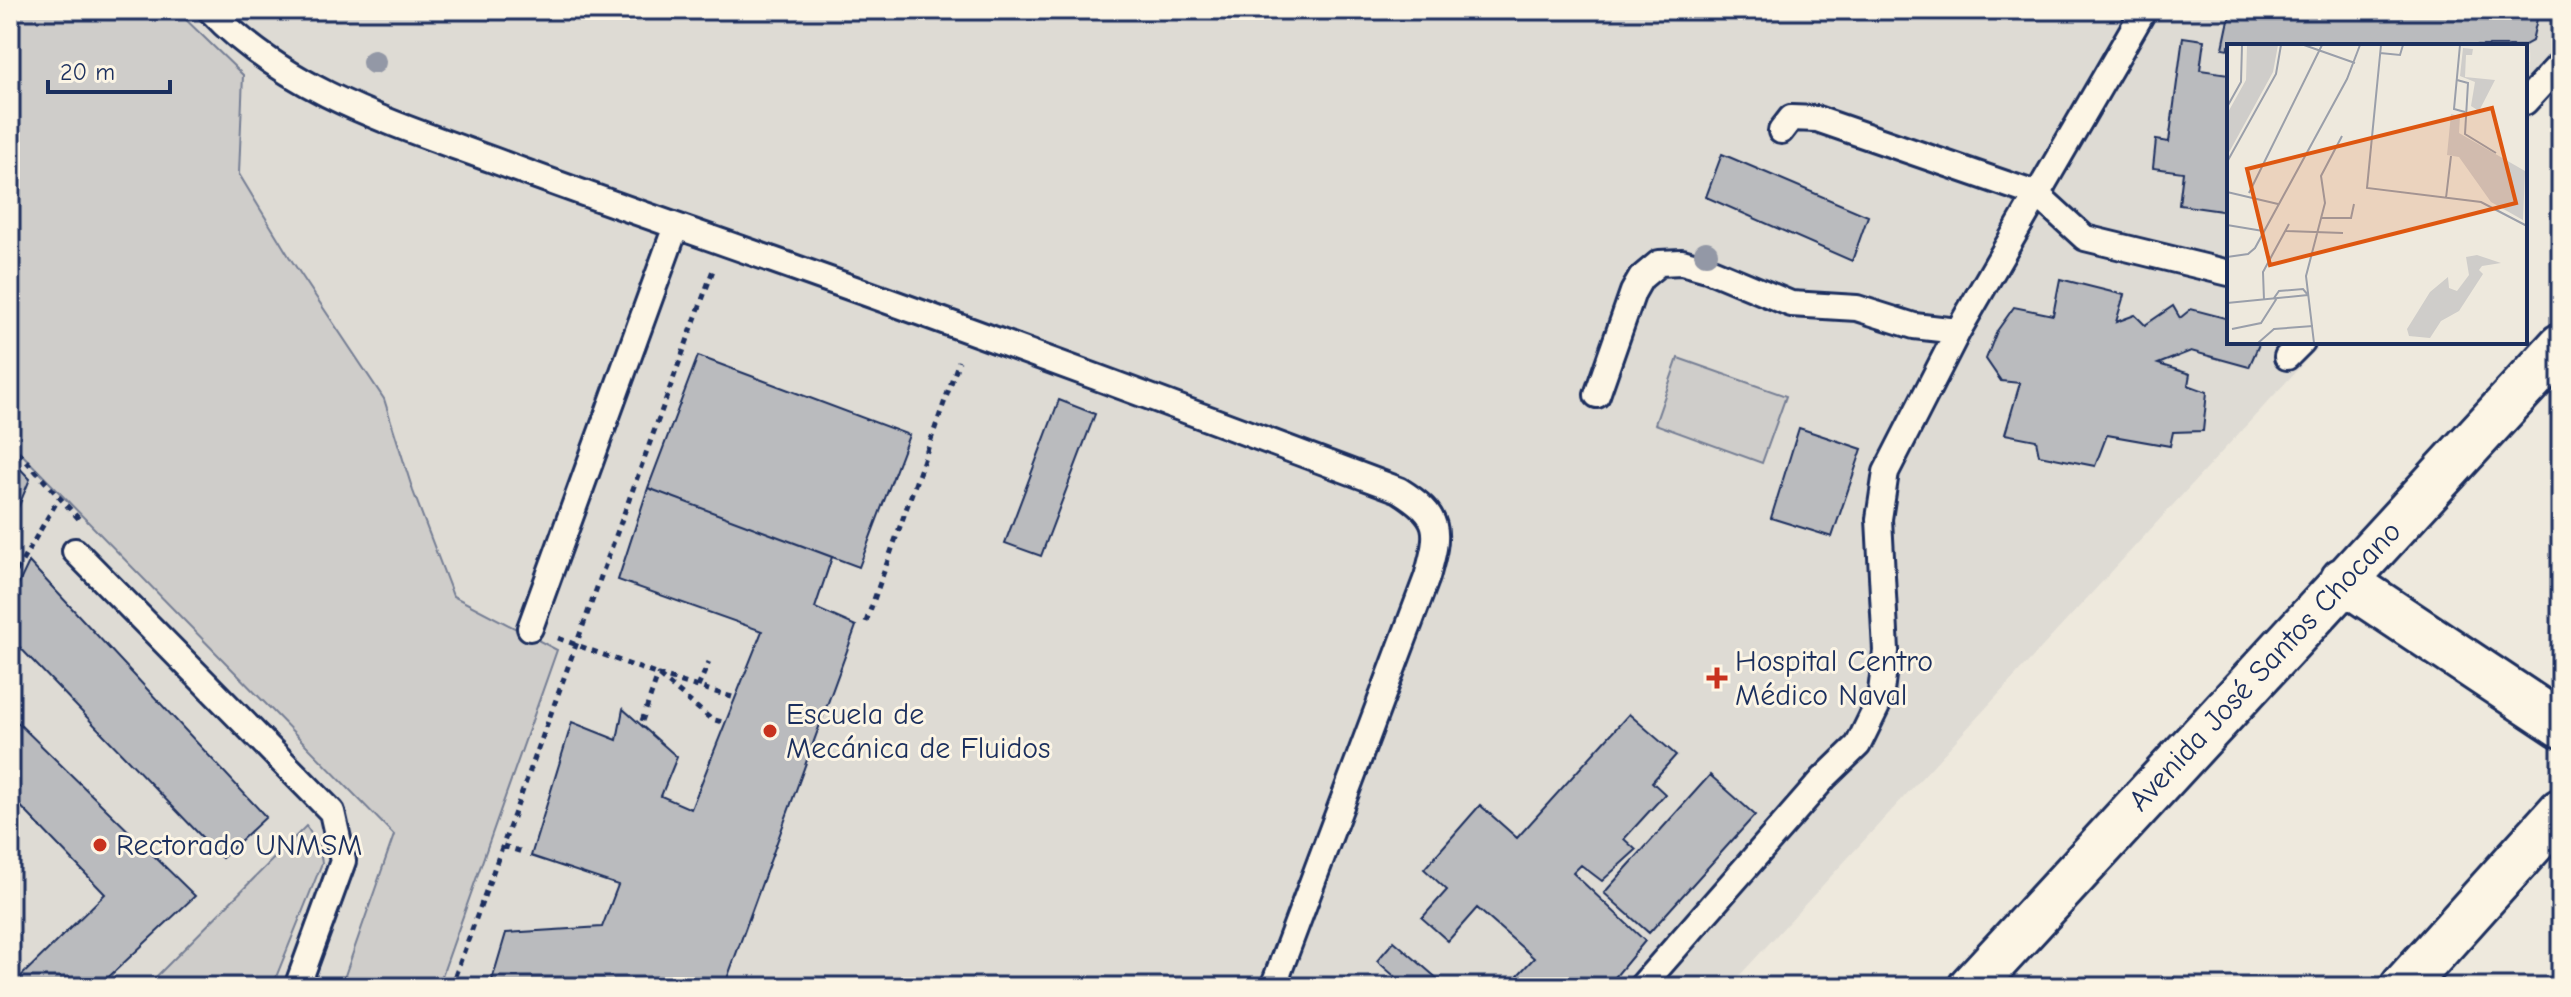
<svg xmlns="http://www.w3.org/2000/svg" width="2571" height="997" font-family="'Comic Neue',sans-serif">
<rect width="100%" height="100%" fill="#eee9dd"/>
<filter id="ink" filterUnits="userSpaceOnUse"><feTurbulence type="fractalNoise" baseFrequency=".0125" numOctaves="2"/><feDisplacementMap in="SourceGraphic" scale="16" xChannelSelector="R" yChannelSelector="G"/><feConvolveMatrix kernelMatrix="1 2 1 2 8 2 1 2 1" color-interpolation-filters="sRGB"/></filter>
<g filter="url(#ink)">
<path fill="#dedbd4" d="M 10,10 L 2561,10 L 2561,84 L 2525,123 L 2525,46 L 2229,46 L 2229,342 L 2323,342 L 1729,987 L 10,987 Z"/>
<path fill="#cfcdca" stroke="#757e94" stroke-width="2" d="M 10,10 L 176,10 L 243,75 L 239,174 L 290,258 L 384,399 L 413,491 L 453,596 L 557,650 L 438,987 L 341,987 L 394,835 L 10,442 Z
M 1678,358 L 1786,396 L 1762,463 L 1655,424 Z
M 306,826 L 319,845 L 322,863 L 272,987 L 146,987 Z"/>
<path fill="#babbbe" stroke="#1b2f5e" stroke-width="2" d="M 2231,10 L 2351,10 L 2351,12 L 2539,10 L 2532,41 L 2523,46 L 2229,46 L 2229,49 L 2223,48 Z
M 2183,37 L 2204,40 L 2200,70 L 2229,74 L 2229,212 L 2179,205 L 2183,172 L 2153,168 L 2156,140 L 2169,142 Z
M 1722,154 L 1868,216 L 1852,261 L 1706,197 Z
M 2060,279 L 2124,295 L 2116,322 L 2135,315 L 2145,325 L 2173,306 L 2180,318 L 2191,309 L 2229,319 L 2229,342 L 2260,342 L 2249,367 L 2191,351 L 2158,364 L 2190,374 L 2188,385 L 2207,392 L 2203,431 L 2173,432 L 2170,446 L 2107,435 L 2095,466 L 2039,455 L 2036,440 L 2005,434 L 2020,383 L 2001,381 L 1986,359 L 1997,331 L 2014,307 L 2053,315 Z
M 698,356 L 909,435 L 859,567 L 648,488 Z
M 1059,400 L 1095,414 L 1041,556 L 1005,543 Z
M 1799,428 L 1862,449 L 1832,537 L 1771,518 Z
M 10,458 L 30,479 L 10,527 Z
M 648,488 L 832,557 L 815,608 L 856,626 L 724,987 L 490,987 L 506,933 L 602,927 L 618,885 L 531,856 L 572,722 L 617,740 L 623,709 L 677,757 L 661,796 L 691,809 L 762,631 L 618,580 Z
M 29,562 L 266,817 L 222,858 L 10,637 L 10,602 Z
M 1629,714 L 1676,755 L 1652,782 L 1665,794 L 1624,839 L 1636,850 L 1602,881 L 1581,865 L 1573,873 L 1645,941 L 1607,987 L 1532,987 L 1518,975 L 1534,958 L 1477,908 L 1448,941 L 1422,918 L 1447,890 L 1424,869 L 1480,805 L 1517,838 Z
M 10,715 L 195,896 L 98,987 L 10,987 L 105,894 L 10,795 Z
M 1710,775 L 1755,815 L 1649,933 L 1604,893 Z
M 1394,941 L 1447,987 L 1395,987 L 1400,981 L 1377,961 Z"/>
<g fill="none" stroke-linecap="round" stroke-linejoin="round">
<g stroke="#1b2f5e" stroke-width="30">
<path id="service" d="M 210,10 C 286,91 392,123 493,160 C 586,195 680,227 773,260 C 983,334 1191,412 1399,490 C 1442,517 1440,530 1427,577 L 1273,987
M 2525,102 L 2561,63
M 1781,131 L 1791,118 L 1817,119 L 2038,195 L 2085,238 L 2229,273
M 2287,357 L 2302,342
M 1597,395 L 1633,292 L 1641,278 L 1659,263 L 1682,262 L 1707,269 L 1791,304 L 1857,308 L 1914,326 L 1958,331
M 75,551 L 332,812 L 343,861 L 297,987
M 530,628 L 676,226
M 1641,987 L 1824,778 L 1858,745 L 1880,700 L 1886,651 L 1879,519 L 1886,472 L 1958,331 L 2144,10"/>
</g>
<g stroke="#1b2f5e" stroke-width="50">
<path id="minor" d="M 2343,580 L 2561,725
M 1971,987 L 2561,346
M 2403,987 L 2561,811"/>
</g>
<path stroke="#1b2f5e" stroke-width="5" stroke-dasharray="6 6" stroke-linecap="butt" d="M 10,443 L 79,519
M 10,582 L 59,498
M 866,622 L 959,361
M 558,638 L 658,675 L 711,719 L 722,722
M 698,687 L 709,662
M 642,721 L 658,675 L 732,697
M 503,846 L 526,853
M 451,987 L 713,270"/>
<use href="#service" stroke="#fcf5e5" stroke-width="24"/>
<use href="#minor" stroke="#fcf5e5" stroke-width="44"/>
</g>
<g fill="#9398a6">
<circle cx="374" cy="62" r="12"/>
<circle cx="1706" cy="253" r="12"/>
</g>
</g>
<g fill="#c8321e" stroke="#fcf5e5" stroke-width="3">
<path d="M1713 666h8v8h8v8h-8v8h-8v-8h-8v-8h8z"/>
<circle cx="770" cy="731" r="8"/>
<circle cx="100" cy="845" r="8"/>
</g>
<g text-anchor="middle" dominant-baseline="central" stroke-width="6" stroke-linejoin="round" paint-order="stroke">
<g font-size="30" fill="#1b2f5e" stroke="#fcf5e5" text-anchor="start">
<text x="1735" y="661">Hospital Centro<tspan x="1735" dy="34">Médico Naval</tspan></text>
<text x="786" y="714">Escuela de<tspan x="786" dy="34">Mecánica de Fluidos</tspan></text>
<text x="116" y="845">Rectorado UNMSM</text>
</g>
<g font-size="30" fill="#1b2f5e" stroke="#fcf5e5">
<text transform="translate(2265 666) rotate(-47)">Avenida José Santos Chocano</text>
</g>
</g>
<g transform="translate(2227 44)">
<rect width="300" height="300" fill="#eee9dd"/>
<path d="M 20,1 L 51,1 L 46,28 L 0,112 L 0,70 L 19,36 ZM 236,4 L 246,5 L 245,11 L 239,11 L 238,33 L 268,36 L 252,67 L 244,62 L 248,38 L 233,32 ZM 224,70 L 233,72 L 232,89 L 298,127 L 296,176 L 264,158 L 232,113 L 220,111 ZM 250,211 L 274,219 L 255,222 L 252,226 L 256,230 L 232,267 L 214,277 L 203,294 L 182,292 L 180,285 L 203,248 L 221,233 L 222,244 L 230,247 L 242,231 L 239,213 Z" fill="#cfcdca"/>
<path fill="none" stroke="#9a9faa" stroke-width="2" d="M 77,1 L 128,19M 154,1 L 140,144 L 254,158 L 300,182M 233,1 L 227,65 L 238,68M 153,9 L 173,11 L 176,1M 230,36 L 241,39 L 238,90 L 269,109M 0,63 L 14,38 L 15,1M 0,118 L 49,30 L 54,1M 0,148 L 51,160M 22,149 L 95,1M 219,154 L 224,112M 94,174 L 124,174 L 127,160M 0,181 L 36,187M 58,187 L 116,189M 0,213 L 21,210 L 28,204 L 120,35 L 133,1M 47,254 L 52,247 L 76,245 L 81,251M 37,256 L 36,228 L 62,180M 0,259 L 81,251M 5,285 L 34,279 L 50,254M 31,299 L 47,285 L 86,282M 87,299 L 79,232 L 98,159 L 94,132 L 115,92"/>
<path fill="#de5710" fill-opacity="0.15" stroke="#de5710" stroke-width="4" d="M 265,64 L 289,159 L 43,221 L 20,125 Z"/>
<rect width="300" height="300" fill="none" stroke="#1b2f5e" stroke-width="4"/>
</g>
<rect width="2571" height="997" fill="none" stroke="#fcf5e5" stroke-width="40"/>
<rect x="20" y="20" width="2531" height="957" fill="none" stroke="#1b2f5e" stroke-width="3" filter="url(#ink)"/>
<path d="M48 80v12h122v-12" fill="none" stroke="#1b2f5e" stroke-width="4"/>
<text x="60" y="80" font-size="24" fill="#1b2f5e" stroke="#fcf5e5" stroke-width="6" paint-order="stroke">20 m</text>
</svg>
